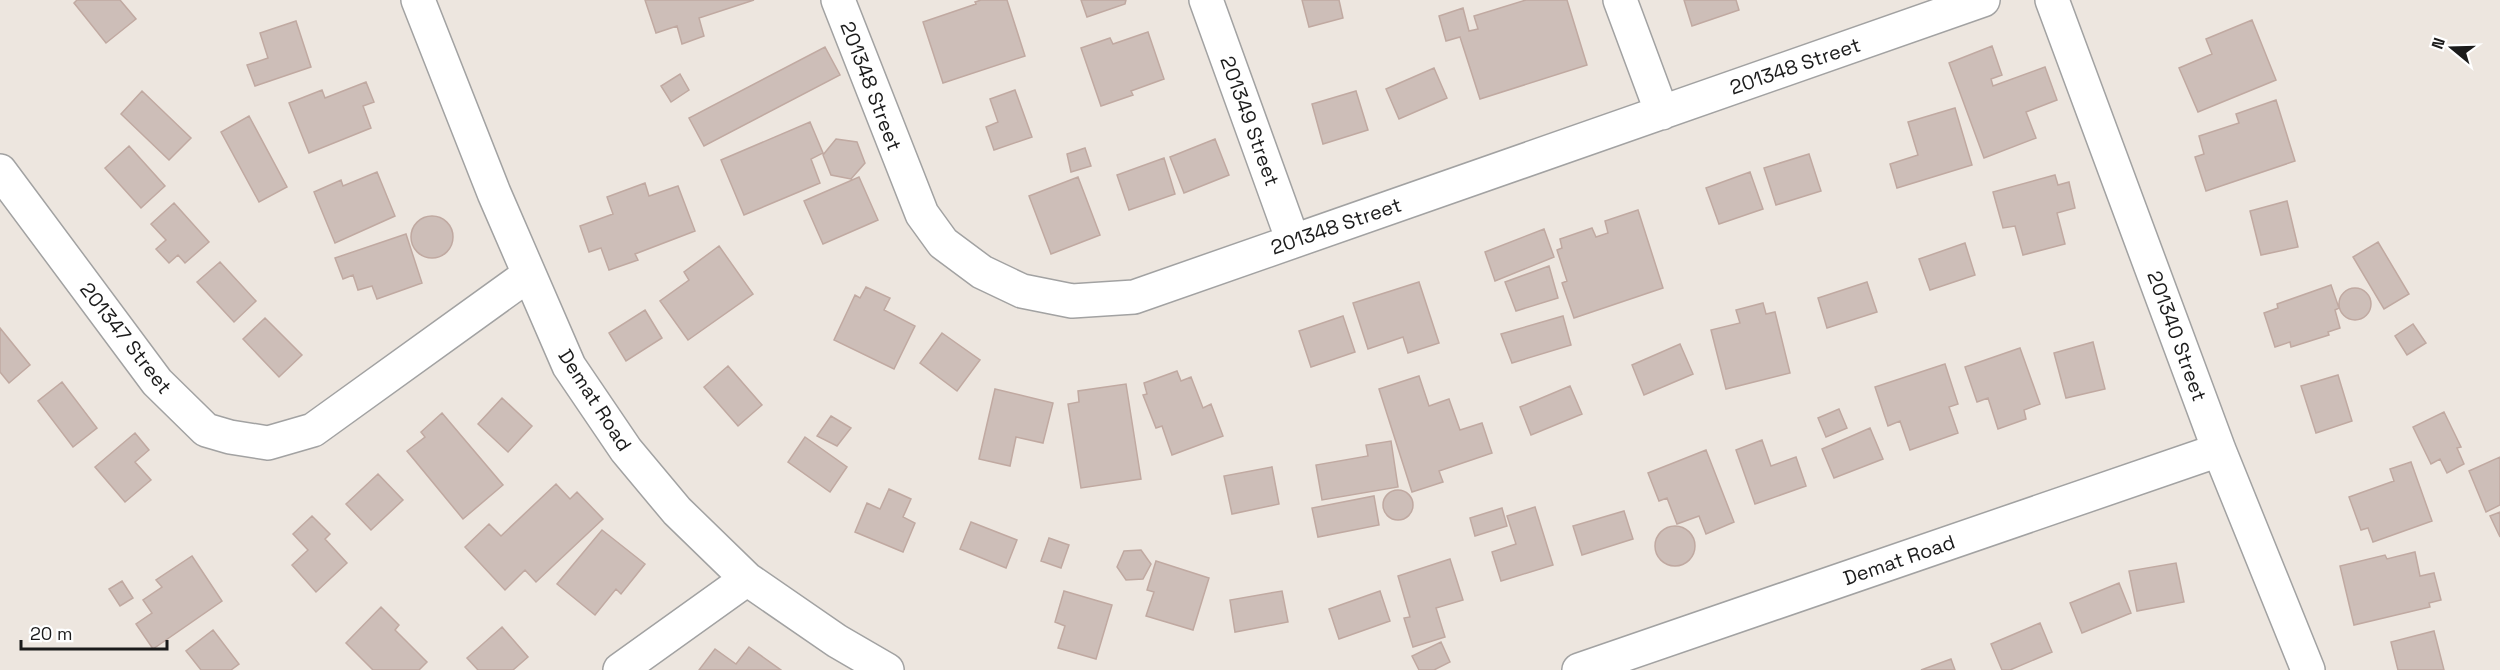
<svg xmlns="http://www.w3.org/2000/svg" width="2500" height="670" font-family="'Space Grotesk',sans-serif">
<rect width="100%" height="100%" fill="#ede6df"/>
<path fill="#cdbeb8" stroke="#c0a9a1" stroke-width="1.5" d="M 77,0 L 120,0 L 136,19 L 106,43 L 74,3 Z
M 645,0 L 754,0 L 699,18 L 704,36 L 682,44 L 677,26 L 656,33 Z
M 981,0 L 1007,0 L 1025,56 L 943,83 L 923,22 L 976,4 L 975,2 Z
M 1081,0 L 1126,0 L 1125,4 L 1087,17 Z
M 1302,0 L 1339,0 L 1343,18 L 1309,27 Z
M 1526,0 L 1567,0 L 1587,65 L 1480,99 L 1460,37 L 1446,41 L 1439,16 L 1463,8 L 1469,31 L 1478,29 L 1474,16 Z
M 1684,0 L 1736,0 L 1739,10 L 1692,26 Z
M 2252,20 L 2276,80 L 2198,112 L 2179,68 L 2212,54 L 2206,39 Z
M 296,21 L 311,67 L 255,86 L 247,65 L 268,58 L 260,33 Z
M 1148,32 L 1164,79 L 1131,91 L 1133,95 L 1101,106 L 1081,48 L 1110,38 L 1113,44 Z
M 1992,46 L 2002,75 L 1991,79 L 1993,86 L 2045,67 L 2057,100 L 2026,112 L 2036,138 L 1984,158 L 1949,63 Z
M 825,47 L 840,75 L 704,146 L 689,118 Z
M 1434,68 L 1447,98 L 1399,119 L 1386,89 Z
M 680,74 L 689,90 L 671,102 L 661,86 Z
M 366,82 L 374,102 L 363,106 L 371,128 L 309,153 L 289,103 L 322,90 L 325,98 Z
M 1015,90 L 1032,137 L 994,150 L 986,127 L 998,122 L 990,99 Z
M 142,91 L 191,138 L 169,160 L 121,114 Z
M 1356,91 L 1368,130 L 1323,144 L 1312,104 Z
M 2276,100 L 2295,161 L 2206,191 L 2195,157 L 2204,154 L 2199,136 L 2239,123 L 2236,114 Z
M 1955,108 L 1972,165 L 1897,188 L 1890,164 L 1918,155 L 1908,122 Z
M 249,116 L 287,187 L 259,202 L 221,132 Z
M 810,122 L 823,153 L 811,159 L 820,183 L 744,215 L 721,160 Z
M 836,139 L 857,142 L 865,163 L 851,179 L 831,175 L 823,155 Z
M 1215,139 L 1229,175 L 1184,193 L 1170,157 Z
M 129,146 L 165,186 L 141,208 L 105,168 Z
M 1085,148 L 1091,166 L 1071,172 L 1067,154 Z
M 1809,154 L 1821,191 L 1776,205 L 1764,168 Z
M 1164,158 L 1175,194 L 1129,210 L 1117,175 Z
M 377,172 L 395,216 L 335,243 L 314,192 L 341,180 L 343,186 Z
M 1750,172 L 1763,209 L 1719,224 L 1706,188 Z
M 2055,175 L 2058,185 L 2069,182 L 2075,208 L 2057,213 L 2065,244 L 2023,255 L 2015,226 L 2003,228 L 1993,192 Z
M 859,177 L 878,220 L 823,244 L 804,201 Z
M 1078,177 L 1100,235 L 1051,254 L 1029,196 Z
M 645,183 L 649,196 L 678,186 L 695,231 L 635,254 L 638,260 L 609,270 L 601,248 L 589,252 L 580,226 L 613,214 L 607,197 Z
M 2287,201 L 2298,247 L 2261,255 L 2250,211 Z
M 174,203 L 209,242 L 185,263 L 178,255 L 169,263 L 156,249 L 166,240 L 151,224 Z
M 1638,210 L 1663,288 L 1574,318 L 1562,283 L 1567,281 L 1557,250 L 1562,248 L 1560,239 L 1592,228 L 1596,237 L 1608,233 L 1605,221 Z
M411 237a21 21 0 1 1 42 0a21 21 0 1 1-42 0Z
M 1544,229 L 1554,257 L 1495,281 L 1485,252 Z
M 406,234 L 422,283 L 377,299 L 372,286 L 358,290 L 353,275 L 343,279 L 335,258 Z
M 2378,242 L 2409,294 L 2384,309 L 2353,257 Z
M 1965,243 L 1975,275 L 1930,290 L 1919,259 Z
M 719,246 L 753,294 L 688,340 L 660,301 L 689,280 L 684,272 Z
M 220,262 L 256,301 L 234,322 L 197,282 Z
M 1549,266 L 1558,298 L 1516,311 L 1505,282 Z
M 1419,282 L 1439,343 L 1408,353 L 1403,337 L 1368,349 L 1353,303 Z
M 1867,282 L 1877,312 L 1827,328 L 1818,298 Z
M 2331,285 L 2339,308 L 2335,310 L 2340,328 L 2328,332 L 2329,335 L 2291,347 L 2290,342 L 2275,347 L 2264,313 L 2278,308 L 2277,304 Z
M 866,287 L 890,298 L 884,310 L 915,326 L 894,369 L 834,340 L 855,295 L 860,298 Z
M2339 304a16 16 0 1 1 32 0a16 16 0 1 1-32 0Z
M 1763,303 L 1766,314 L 1775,312 L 1790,373 L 1726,389 L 1711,330 L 1740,323 L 1736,310 Z
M 645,310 L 662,338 L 626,361 L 609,333 Z
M 1343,316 L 1355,352 L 1311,367 L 1299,331 Z
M 1563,316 L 1571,345 L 1512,363 L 1501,334 Z
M 265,318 L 302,355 L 279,377 L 243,339 Z
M 2413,324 L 2426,343 L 2407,355 L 2395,336 Z
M 0,328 L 30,365 L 9,383 L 0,372 Z
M 942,333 L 980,360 L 957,391 L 920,363 Z
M 2093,342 L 2105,389 L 2066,398 L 2054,353 Z
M 1680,344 L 1693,374 L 1644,395 L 1632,365 Z
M 2020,348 L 2040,404 L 2024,410 L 2026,419 L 1998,429 L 1988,398 L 1977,402 L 1965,367 Z
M 1945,364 L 1958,404 L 1949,407 L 1958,433 L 1910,450 L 1900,421 L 1888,426 L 1875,387 Z
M 728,366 L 762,405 L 738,426 L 704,387 Z
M 1177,371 L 1181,381 L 1191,377 L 1203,408 L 1211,404 L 1223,436 L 1172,455 L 1162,426 L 1156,428 L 1143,395 L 1147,394 L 1144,383 Z
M 2338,375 L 2352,421 L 2316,433 L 2301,386 Z
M 1419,376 L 1429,406 L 1449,399 L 1460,430 L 1482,423 L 1492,453 L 1439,471 L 1443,482 L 1412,492 L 1379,389 Z
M 62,382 L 97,428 L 73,447 L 38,401 Z
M 1126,384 L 1141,479 L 1081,488 L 1068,404 L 1079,402 L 1078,391 Z
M 1570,386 L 1582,414 L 1531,435 L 1520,407 Z
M 995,389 L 1053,403 L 1043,443 L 1016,437 L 1010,466 L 979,459 Z
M 502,398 L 532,426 L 508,452 L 478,424 Z
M 1839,409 L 1847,428 L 1826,437 L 1818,418 Z
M 2444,412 L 2461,447 L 2457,448 L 2464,464 L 2447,473 L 2440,459 L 2431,464 L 2413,427 Z
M 442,413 L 503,485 L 463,519 L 407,451 L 425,437 L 421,432 Z
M 831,416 L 851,428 L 837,446 L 817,436 Z
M 1870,428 L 1883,459 L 1834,478 L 1822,449 Z
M 135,433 L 149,450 L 135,462 L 151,480 L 125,502 L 95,467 Z
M 805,437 L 847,467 L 830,492 L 788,462 Z
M 1762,440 L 1771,466 L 1796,457 L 1806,486 L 1755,504 L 1736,450 Z
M 1391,441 L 1398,487 L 1322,500 L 1316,465 L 1368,456 L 1366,445 Z
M 1706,450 L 1734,522 L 1706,534 L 1699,516 L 1677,524 L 1667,498 L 1659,501 L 1648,473 Z
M 2500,457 L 2500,505 L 2486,512 L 2469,471 Z
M 2411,462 L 2432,521 L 2373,542 L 2368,528 L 2361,530 L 2349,497 L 2394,481 L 2390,469 Z
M 1272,467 L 1279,504 L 1232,514 L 1224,476 Z
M 378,474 L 403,500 L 371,530 L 346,504 Z
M 556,484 L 570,499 L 577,492 L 603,519 L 536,582 L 525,570 L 505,590 L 465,547 L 489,524 L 501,536 Z
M 889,489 L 911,499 L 903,517 L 915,523 L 903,552 L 855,532 L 867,503 L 880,509 Z
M1383 505a15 15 0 1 1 30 0a15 15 0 1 1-30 0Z
M 1374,496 L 1379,525 L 1318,537 L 1312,508 Z
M 1535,507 L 1553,565 L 1501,581 L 1492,552 L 1516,544 L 1507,516 Z
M 1502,508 L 1507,526 L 1475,536 L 1470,518 Z
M 1624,511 L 1633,539 L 1582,555 L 1573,526 Z
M 2500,512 L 2500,537 L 2490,516 Z
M 312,516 L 330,534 L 325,539 L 347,563 L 316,592 L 292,565 L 308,550 L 293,534 Z
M 971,522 L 1017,540 L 1006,568 L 960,549 Z
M1655 546a20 20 0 1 1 40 0a20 20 0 1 1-40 0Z
M 602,530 L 645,564 L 621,594 L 616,589 L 595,615 L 557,584 Z
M 1049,538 L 1069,545 L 1061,568 L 1041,561 Z
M 1141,550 L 1151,564 L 1143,579 L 1126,580 L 1117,567 L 1124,551 Z
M 2415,552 L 2420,576 L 2434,573 L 2441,600 L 2429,603 L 2430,607 L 2354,625 L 2340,566 L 2385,555 L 2387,559 Z
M 192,556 L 222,601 L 153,649 L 136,624 L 152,613 L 143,600 L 162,587 L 156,580 Z
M 1450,559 L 1463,600 L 1436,608 L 1445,637 L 1413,647 L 1404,618 L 1410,617 L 1398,576 Z
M 1156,561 L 1209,578 L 1193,630 L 1146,616 L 1154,592 L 1147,590 Z
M 2176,563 L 2184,602 L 2137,611 L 2129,571 Z
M 122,581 L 133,598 L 120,606 L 109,589 Z
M 2119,583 L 2131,613 L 2082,633 L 2070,603 Z
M 1064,591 L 1112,605 L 1096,659 L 1058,648 L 1065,626 L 1055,622 Z
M 1282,591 L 1288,622 L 1235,632 L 1230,600 Z
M 1380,591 L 1390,621 L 1339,639 L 1329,609 Z
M 381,607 L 399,625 L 395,630 L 427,662 L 419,670 L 373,670 L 346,643 Z
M 2040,623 L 2052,652 L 2010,670 L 2002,670 L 1991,644 Z
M 502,627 L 528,657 L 513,670 L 478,670 L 467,658 Z
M 213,630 L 239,664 L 231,670 L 201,670 L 186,651 Z
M 2434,631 L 2444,670 L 2398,670 L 2391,642 Z
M 1441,642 L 1450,662 L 1434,670 L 1419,670 L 1412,656 Z
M 749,647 L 781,670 L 699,670 L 715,649 L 736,664 Z
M 1951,659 L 1955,670 L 1921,670 Z"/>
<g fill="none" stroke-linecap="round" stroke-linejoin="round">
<g stroke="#a2a2a2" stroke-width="36">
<path id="minor" d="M 418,0 L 494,193 L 569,366 L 626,450 L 677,511 L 747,579 L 837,641 L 887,670
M 838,0 L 922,214 L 943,243 L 982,272 L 1022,291 L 1072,301 L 1134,297 L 1983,0
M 1206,0 L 1293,241
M 1620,0 L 1662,113
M 2052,0 L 2219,450 L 2308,670
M 0,171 L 157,382 L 206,430 L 230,437 L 268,443 L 313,430 L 528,275
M 620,670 L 747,579
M 1579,670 L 2219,450"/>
</g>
<use href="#minor" stroke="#fff" stroke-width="33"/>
</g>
<g text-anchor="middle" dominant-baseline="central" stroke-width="4.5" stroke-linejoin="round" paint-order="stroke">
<g font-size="20" fill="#1b1b1b" stroke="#fff">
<text transform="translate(1795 66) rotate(-19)">201348 Street</text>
<text transform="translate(871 86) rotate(69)">201348 Street</text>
<text transform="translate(1250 121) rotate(70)">201349 Street</text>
<text transform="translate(1336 226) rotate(-19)">201348 Street</text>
<text transform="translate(2177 336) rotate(70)">201340 Street</text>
<text transform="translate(126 338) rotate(52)">201347 Street</text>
<text transform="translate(595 400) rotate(57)">Demat Road</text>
<text transform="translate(1899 560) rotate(-19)">Demat Road</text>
</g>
</g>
<g transform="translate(2452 48) rotate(289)" stroke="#ffffff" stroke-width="4.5" paint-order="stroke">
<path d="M0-4.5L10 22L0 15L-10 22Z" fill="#1b1b1b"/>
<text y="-9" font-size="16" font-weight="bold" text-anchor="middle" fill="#1b1b1b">N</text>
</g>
<path d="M21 640v9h146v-9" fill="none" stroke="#1b1b1b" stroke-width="3"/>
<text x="30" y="640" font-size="18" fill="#1b1b1b" stroke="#ffffff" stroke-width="4.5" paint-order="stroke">20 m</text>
</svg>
